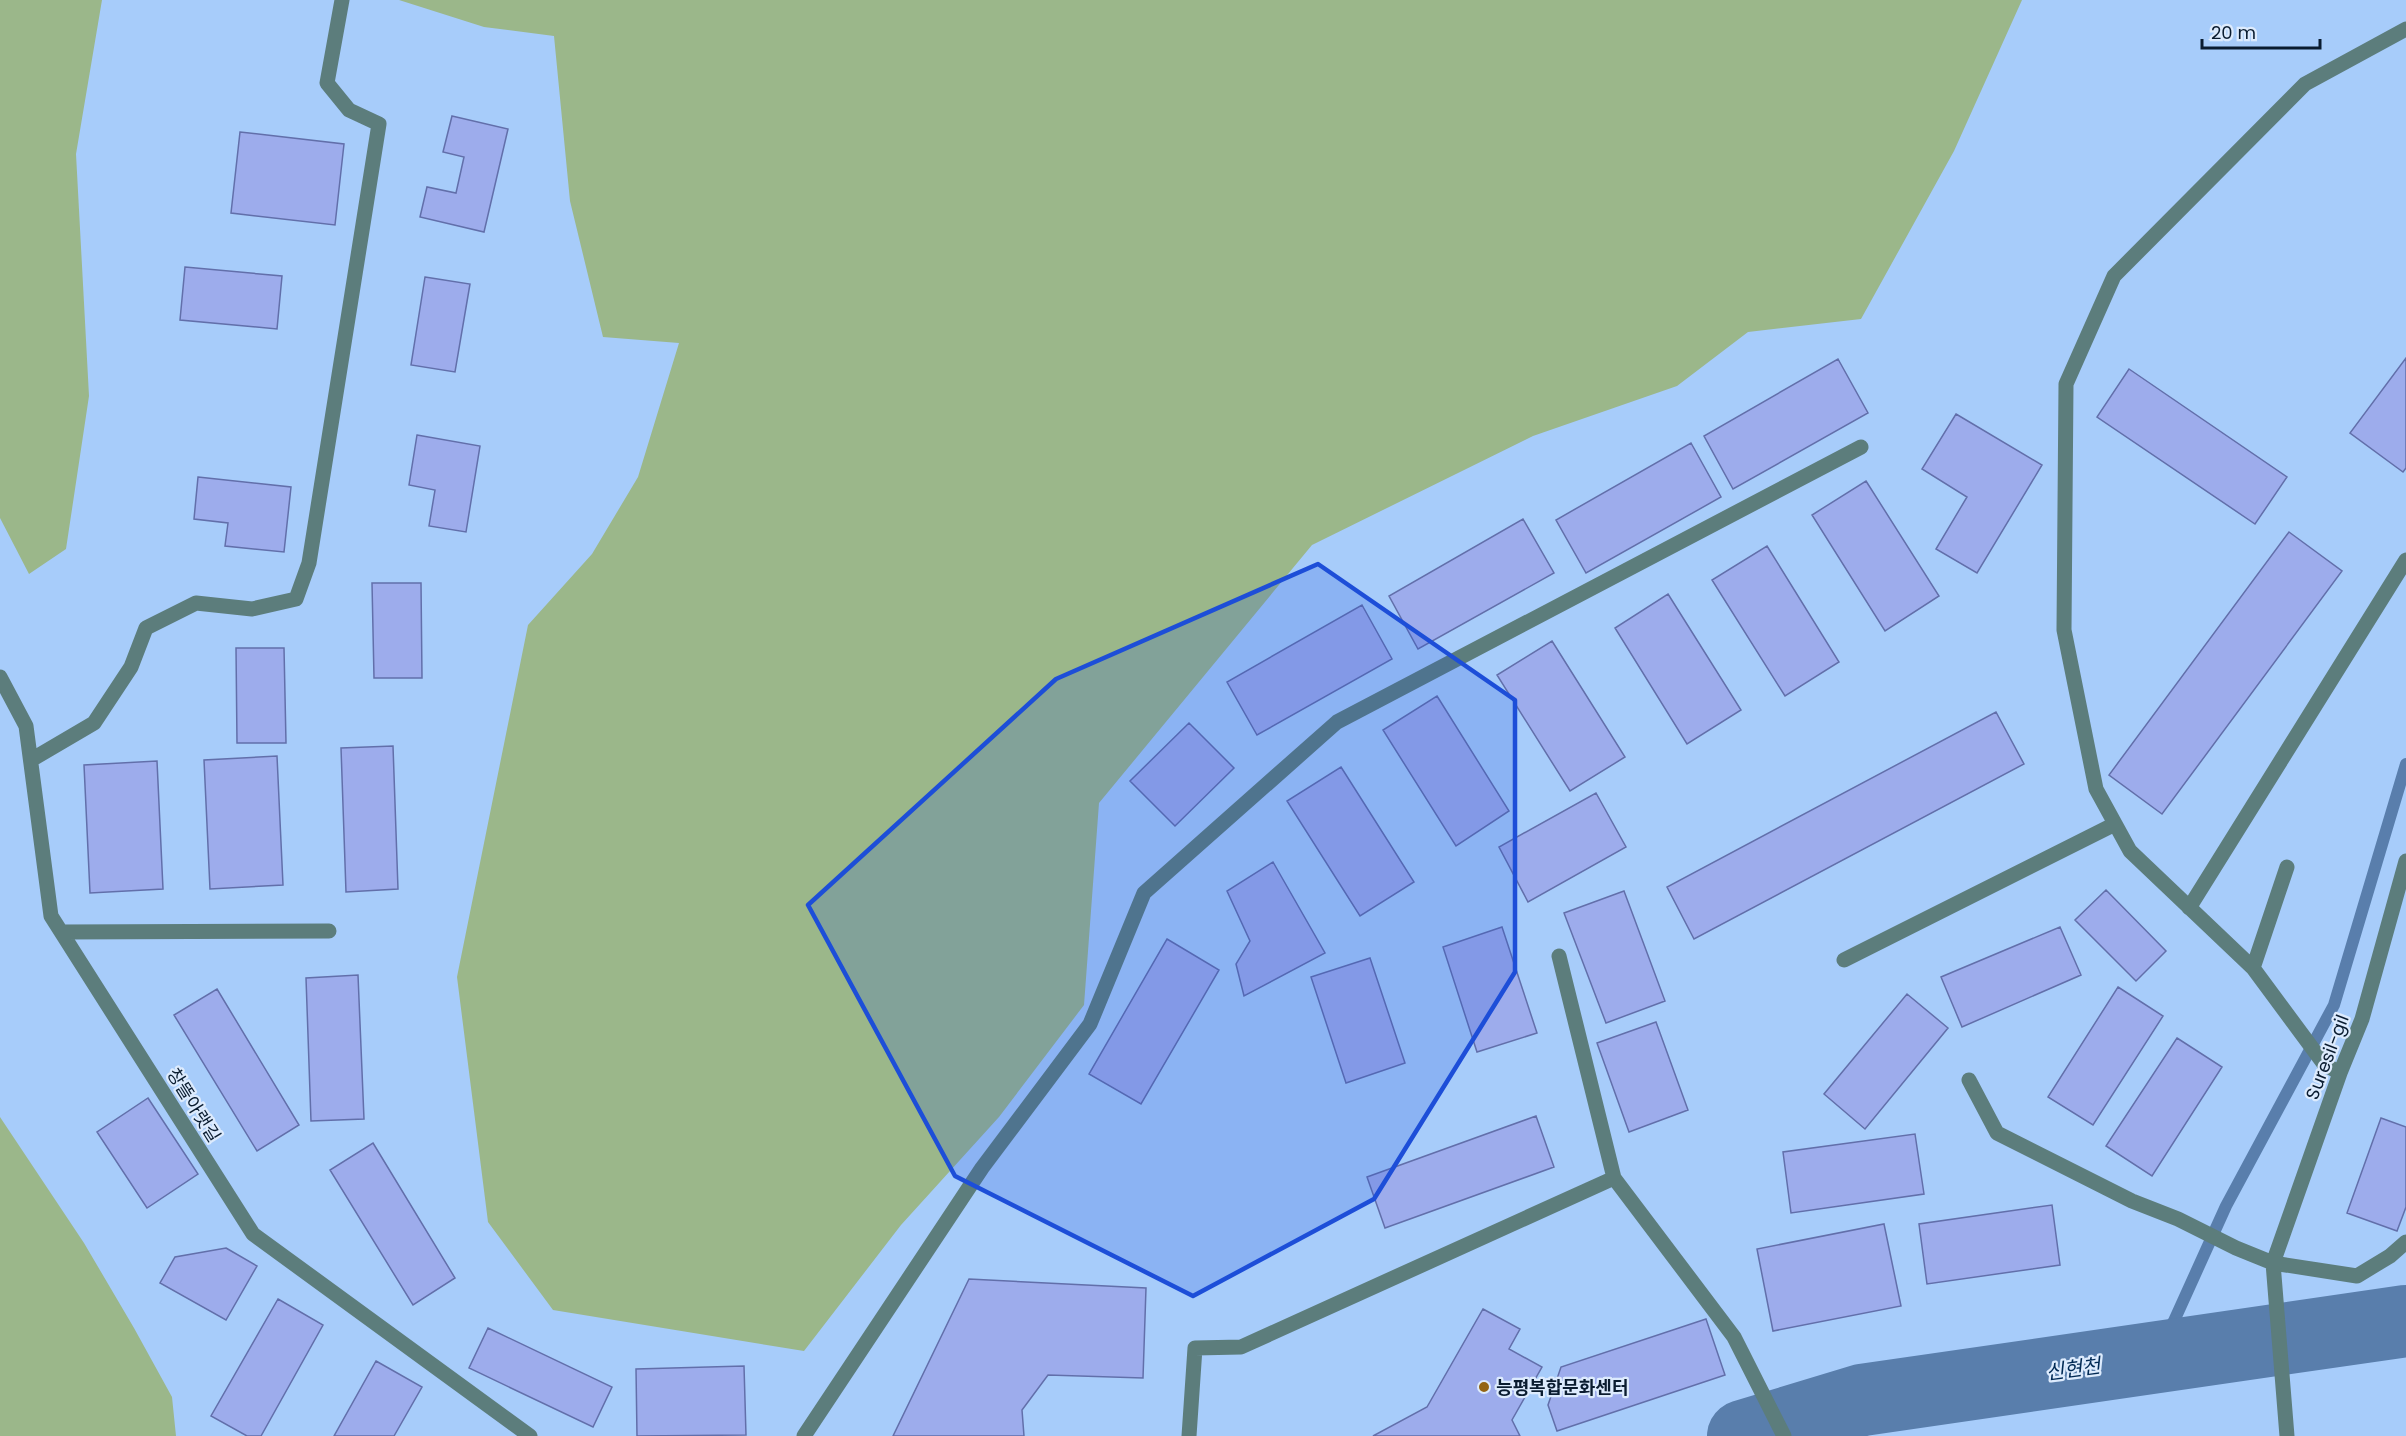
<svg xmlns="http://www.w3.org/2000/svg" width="2406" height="1436" font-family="Poppins,'Noto Sans KR',sans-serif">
<rect width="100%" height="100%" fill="#a7ccfa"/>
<path fill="#9bb78a" d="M 0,0 L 102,0 L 76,154 L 89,396 L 66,549 L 29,574 L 0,518 Z
M 399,0 L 2022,0 L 1954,151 L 1861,319 L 1748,332 L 1677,386 L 1533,436 L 1312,545 L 1099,803 L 1084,1005 L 999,1117 L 901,1225 L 804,1351 L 553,1310 L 488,1222 L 457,977 L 528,625 L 592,554 L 638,477 L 679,343 L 603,337 L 570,201 L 554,36 L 484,27 Z
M 0,1117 L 84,1243 L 134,1328 L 172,1397 L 176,1436 L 0,1436 Z"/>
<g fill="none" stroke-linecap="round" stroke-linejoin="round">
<path stroke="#597eac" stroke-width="12" d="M 2152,1357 L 2174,1321 L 2226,1206 L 2334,1005 L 2406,764"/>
<path stroke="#597eac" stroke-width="72" d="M 1743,1436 L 1862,1400 L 2406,1321"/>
</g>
<path fill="#9dacec" stroke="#626faa" stroke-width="1.5" d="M 452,116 L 508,129 L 484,232 L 420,217 L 427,187 L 456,193 L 464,157 L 443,152 Z
M 240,132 L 344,144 L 335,225 L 231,213 Z
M 185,267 L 282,276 L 277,329 L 180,320 Z
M 425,277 L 470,284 L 455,372 L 411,365 Z
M 2406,358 L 2406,468 L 2403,472 L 2350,433 Z
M 1838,359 L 1868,413 L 1733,489 L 1704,436 Z
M 2129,369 L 2287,477 L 2255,524 L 2097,417 Z
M 1956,414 L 2042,465 L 1977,573 L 1936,549 L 1967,497 L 1922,469 Z
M 417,435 L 480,446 L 466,532 L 429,526 L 435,490 L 409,485 Z
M 1691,443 L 1721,497 L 1586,573 L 1556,520 Z
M 198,477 L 291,487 L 284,552 L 225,546 L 228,523 L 194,519 Z
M 1866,481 L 1939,596 L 1885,631 L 1812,515 Z
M 1523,519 L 1554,573 L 1418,649 L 1389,596 Z
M 2289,532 L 2342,571 L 2162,814 L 2109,775 Z
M 1767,546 L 1839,662 L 1785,696 L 1712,580 Z
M 372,583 L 421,583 L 422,678 L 374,678 Z
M 1668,594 L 1741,710 L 1687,744 L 1615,628 Z
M 1362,605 L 1392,659 L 1257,735 L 1227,682 Z
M 1552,641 L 1625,757 L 1570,791 L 1497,675 Z
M 236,648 L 284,648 L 286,743 L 237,743 Z
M 1437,696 L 1509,811 L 1456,846 L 1383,730 Z
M 1996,712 L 2024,764 L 1694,939 L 1667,887 Z
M 1189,723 L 1234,768 L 1175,826 L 1130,781 Z
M 393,746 L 398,889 L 346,892 L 341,748 Z
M 277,756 L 283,885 L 210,889 L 204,760 Z
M 157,761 L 163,889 L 90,893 L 84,765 Z
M 1341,767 L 1414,882 L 1360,916 L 1287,801 Z
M 1596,793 L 1626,847 L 1528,902 L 1499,847 Z
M 1273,862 L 1325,953 L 1244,996 L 1236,964 L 1250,941 L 1227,891 Z
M 2106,890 L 2166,951 L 2136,981 L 2075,920 Z
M 1624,891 L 1665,1001 L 1606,1023 L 1564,913 Z
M 1502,927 L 1537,1033 L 1477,1052 L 1443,947 Z
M 2060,927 L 2081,975 L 1962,1027 L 1941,977 Z
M 1167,939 L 1219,970 L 1141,1104 L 1089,1074 Z
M 1370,958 L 1405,1063 L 1346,1083 L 1311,977 Z
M 358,975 L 364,1119 L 311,1121 L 306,978 Z
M 2118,987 L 2163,1016 L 2093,1125 L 2048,1097 Z
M 217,989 L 299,1125 L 257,1151 L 174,1015 Z
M 1907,994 L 1948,1028 L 1865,1129 L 1824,1094 Z
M 1656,1022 L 1688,1110 L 1629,1132 L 1597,1043 Z
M 2177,1038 L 2222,1067 L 2152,1176 L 2106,1146 Z
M 148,1098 L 198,1174 L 147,1208 L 97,1132 Z
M 1536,1116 L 1554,1167 L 1385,1228 L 1367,1177 Z
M 2381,1118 L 2406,1127 L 2406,1207 L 2397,1231 L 2347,1213 Z
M 1915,1134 L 1924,1194 L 1791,1213 L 1783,1152 Z
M 373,1143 L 455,1278 L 413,1305 L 330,1170 Z
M 2052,1205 L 2060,1265 L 1927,1284 L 1919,1224 Z
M 1884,1224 L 1901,1306 L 1773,1331 L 1757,1249 Z
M 226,1248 L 257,1266 L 226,1320 L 160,1283 L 175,1257 Z
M 969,1279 L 1146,1288 L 1143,1378 L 1048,1375 L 1022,1410 L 1024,1436 L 893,1436 Z
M 278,1299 L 323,1325 L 261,1436 L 247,1436 L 211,1416 Z
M 1483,1309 L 1520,1329 L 1509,1349 L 1542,1367 L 1512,1420 L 1520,1436 L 1373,1436 L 1427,1407 Z
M 1706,1319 L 1725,1375 L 1557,1431 L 1548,1405 L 1561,1367 Z
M 488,1328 L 612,1387 L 593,1427 L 469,1368 Z
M 376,1361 L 422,1387 L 394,1436 L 334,1436 Z
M 744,1366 L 746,1435 L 637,1436 L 636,1369 Z"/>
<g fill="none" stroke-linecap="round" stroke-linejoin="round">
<path stroke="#5c7d7c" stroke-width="15" d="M 0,677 L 26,726 L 51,916 L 253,1234 L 530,1436
M 31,760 L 94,723 L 131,667 L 146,628 L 196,603 L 252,609 L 296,599 L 309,563 L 379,124 L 349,110 L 327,83 L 342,0
M 2189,908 L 2406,560
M 62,932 L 329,931
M 1559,956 L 1614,1178 L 1734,1337 L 1784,1436
M 1844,960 L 2115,824
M 2253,968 L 2287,867
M 2340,1073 L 2324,1064 L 2253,968 L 2130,851 L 2096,789 L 2064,630 L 2066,384 L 2114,276 L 2305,84 L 2406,29
M 1969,1080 L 1997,1133 L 2132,1201 L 2178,1219 L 2236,1248 L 2273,1263 L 2357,1276 L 2390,1256 L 2406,1242
M 804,1436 L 982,1168 L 1090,1024 L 1144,893 L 1337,722 L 1861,447
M 1189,1436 L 1195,1348 L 1241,1347 L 1614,1178
M 2287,1436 L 2273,1263 L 2340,1073 L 2362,1019 L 2406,861"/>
</g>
<path fill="#1d4ed8" fill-opacity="0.2" stroke="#1d4ed8" stroke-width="4.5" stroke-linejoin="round" d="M 1318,564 L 1515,700 L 1515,972 L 1374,1199 L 1193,1296 L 955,1176 L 808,905 L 1056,679 Z"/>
<circle fill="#946413" stroke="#ddebfd" stroke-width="2" cx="1484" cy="1387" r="6"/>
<g text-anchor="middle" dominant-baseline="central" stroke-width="4.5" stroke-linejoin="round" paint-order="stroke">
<g font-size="18" fill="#0a1c30" stroke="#ddebfd">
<text transform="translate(2327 1057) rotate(-69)">Suresil-gil</text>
<text transform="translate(194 1105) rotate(58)">창뜰아랫길</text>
</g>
<g font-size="18" font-weight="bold" fill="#0a1c30" stroke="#ddebfd" text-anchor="start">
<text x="1496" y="1387">능평복합문화센터</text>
</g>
<g font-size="20" font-style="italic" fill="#002954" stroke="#ddebfd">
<text transform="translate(2073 1369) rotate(-8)">신현천</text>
</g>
</g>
<path d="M2202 39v9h118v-9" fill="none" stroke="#0a1c30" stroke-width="3"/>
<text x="2211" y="39" font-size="18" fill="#0a1c30" stroke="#ddebfd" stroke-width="4.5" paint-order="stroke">20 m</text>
</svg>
